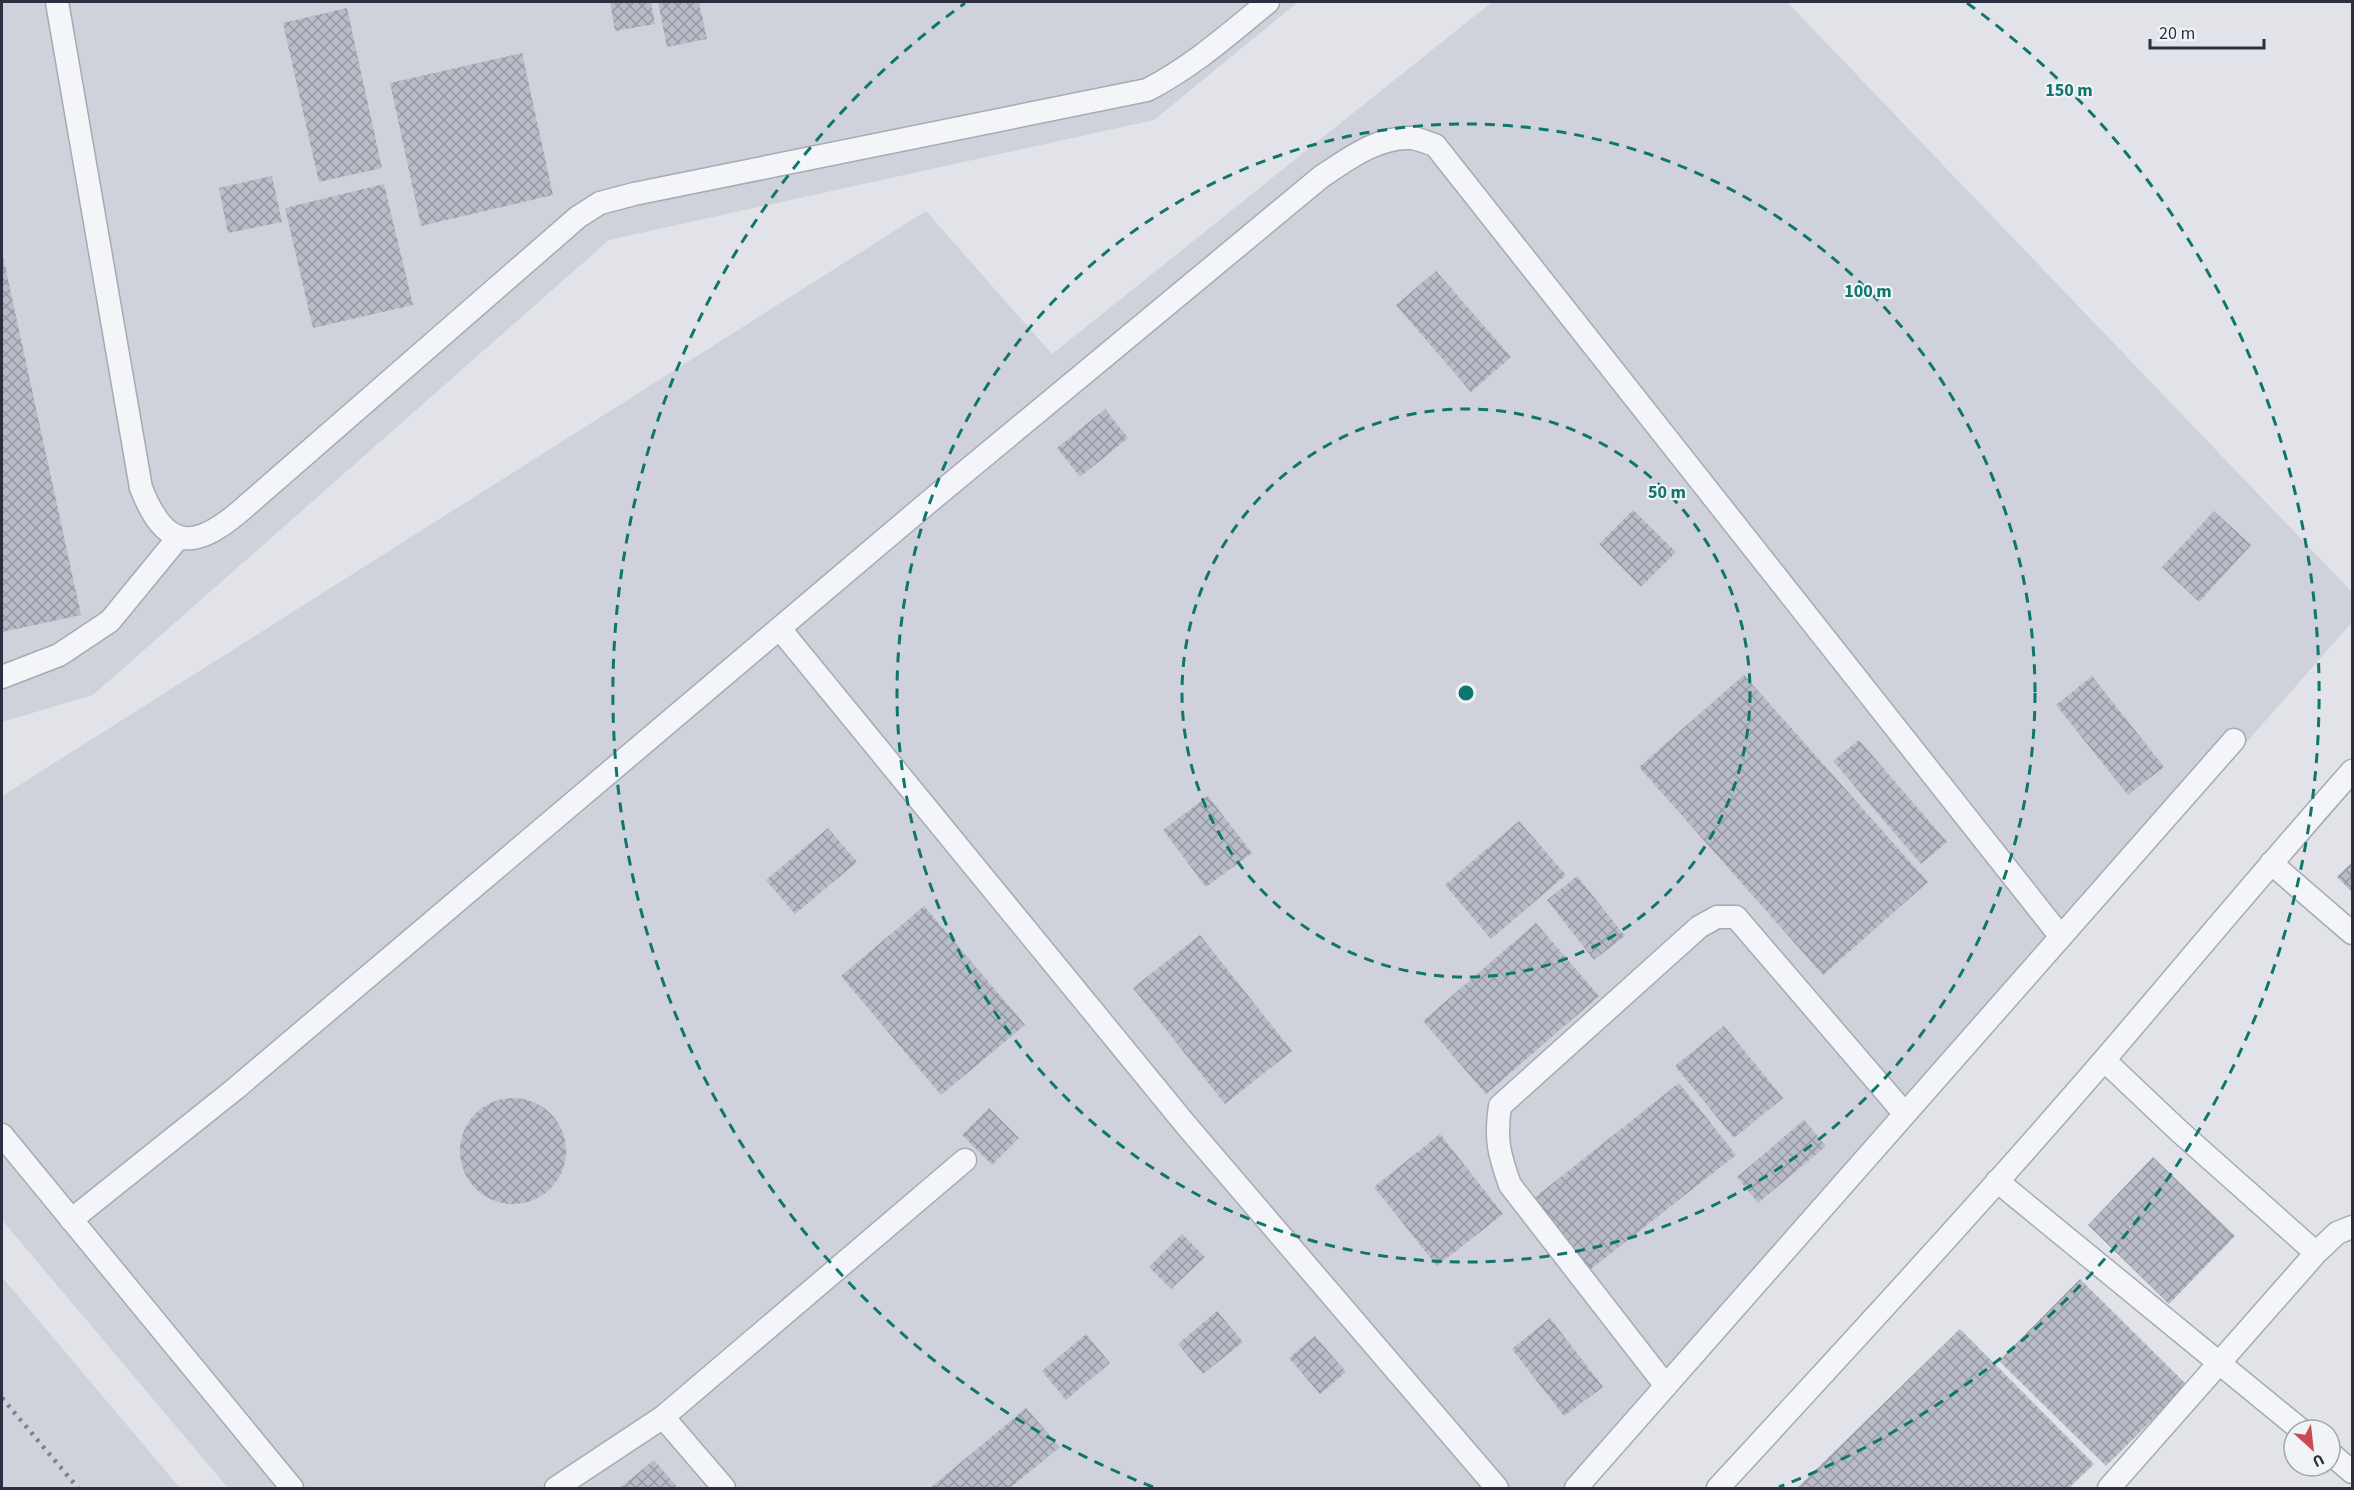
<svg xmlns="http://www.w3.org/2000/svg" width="2354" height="1490" font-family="'Source Sans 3',sans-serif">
<defs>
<pattern id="building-cross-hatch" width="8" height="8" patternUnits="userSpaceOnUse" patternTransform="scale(1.5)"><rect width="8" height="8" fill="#b8bcc6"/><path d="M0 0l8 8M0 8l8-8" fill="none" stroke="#9699a2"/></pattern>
</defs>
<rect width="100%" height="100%" fill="#e1e3e9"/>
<path fill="#cfd2db" d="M 2,2 L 1298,2 L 1154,120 L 609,240 L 93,695 L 2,722 Z
M 1492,2 L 1787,2 L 2352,592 L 2352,622 L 1592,1488 L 228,1488 L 2,1220 L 2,796 L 926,211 L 1052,354 Z
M 2,1277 L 180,1488 L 2,1488 Z"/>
<path fill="url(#building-cross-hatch)" d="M 610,2 L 651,2 L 655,24 L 615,31 Z
M 658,2 L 699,2 L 707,39 L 667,47 Z
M 347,8 L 382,168 L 319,182 L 283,23 Z
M 522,53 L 553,195 L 421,226 L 390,83 Z
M 272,176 L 282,222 L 228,233 L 219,188 Z
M 384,184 L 413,305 L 313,328 L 285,208 Z
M 2,252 L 81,615 L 2,632 Z
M 1436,271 L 1511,357 L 1471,392 L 1396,305 Z
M 1105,409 L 1128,438 L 1080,477 L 1057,448 Z
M 1633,510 L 1676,552 L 1641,587 L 1599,544 Z
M 2214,511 L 2251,545 L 2199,602 L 2162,567 Z
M 1744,675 L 1928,882 L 1823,975 L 1639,767 Z
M 2092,676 L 2164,767 L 2128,795 L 2056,705 Z
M 1859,740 L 1947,842 L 1921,864 L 1833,761 Z
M 1208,796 L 1252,853 L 1206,887 L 1163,830 Z
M 1519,821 L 1566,875 L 1491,939 L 1445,885 Z
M 828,828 L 857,862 L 795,914 L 766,880 Z
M 2352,862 L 2352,892 L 2337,877 Z
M 1577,876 L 1625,936 L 1594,960 L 1547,900 Z
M 924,906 L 1025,1025 L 941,1095 L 841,976 Z
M 1536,923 L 1599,996 L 1486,1094 L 1423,1021 Z
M 1200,935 L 1292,1051 L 1225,1104 L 1133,988 Z
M 1724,1026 L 1783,1098 L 1734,1138 L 1675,1066 Z
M 1679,1083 L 1736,1155 L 1586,1273 L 1529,1202 Z
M460 1151a53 53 0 1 1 106 0a53 53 0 1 1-106 0Z
M 989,1108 L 1019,1138 L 992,1165 L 962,1135 Z
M 1804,1120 L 1826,1146 L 1758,1203 L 1737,1177 Z
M 1440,1134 L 1503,1214 L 1437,1266 L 1374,1187 Z
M 2153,1157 L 2235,1236 L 2169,1304 L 2088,1225 Z
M 1182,1234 L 1205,1257 L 1171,1289 L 1149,1267 Z
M 2080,1279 L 2187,1385 L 2106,1466 L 1999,1361 Z
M 1217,1311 L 1243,1342 L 1203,1374 L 1178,1344 Z
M 1550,1318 L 1603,1387 L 1564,1416 L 1512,1349 Z
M 1960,1329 L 2094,1464 L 2069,1488 L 1797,1488 Z
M 1086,1334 L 1110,1363 L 1066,1400 L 1042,1371 Z
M 1315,1336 L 1346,1372 L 1320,1394 L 1289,1358 Z
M 1026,1408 L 1060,1447 L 1010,1488 L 930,1488 Z
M 654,1460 L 678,1488 L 620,1488 Z"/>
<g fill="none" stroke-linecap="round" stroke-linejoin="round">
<g stroke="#a6aab3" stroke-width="25">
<path id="service" d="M 57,2 L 141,488 C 164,546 190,553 238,513 L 578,217 L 600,203 L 634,194 L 1147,90 C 1192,67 1229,34 1268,2
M 780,629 L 1186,1125 L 1497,1488
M 2,677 L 59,655 L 110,621 L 178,538
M 2271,863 L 2352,933
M 2104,1060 L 2179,1131 L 2316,1253
M 2,1135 L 292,1488
M 1997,1181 L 2301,1430
M 71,1220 L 235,1089 L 924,506 L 1321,177 C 1348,159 1378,136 1412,138 C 1419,139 1428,143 1435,145 L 2061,937
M 1666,1386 L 1510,1185 C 1499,1154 1495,1139 1500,1106 L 1699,927 L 1717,917 L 1736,917 L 1905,1114
M 663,1417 L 724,1488
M 2330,1453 L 2352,1472
M 556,1488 L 663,1417 L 965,1160
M 1576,1488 L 2234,740
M 1718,1488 C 1848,1347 1979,1205 2105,1059 C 2187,963 2268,866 2352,771
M 2109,1488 L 2316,1253 L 2337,1233 L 2352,1227"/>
</g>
<use href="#service" stroke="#f4f5f8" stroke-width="22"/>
<path stroke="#7b8292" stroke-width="4.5" stroke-dasharray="3 6" stroke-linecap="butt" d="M 2,1398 L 78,1488"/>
</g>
<g fill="none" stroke="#0f766e" stroke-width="3" stroke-dasharray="10 8">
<circle cx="1466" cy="693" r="284"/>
<circle cx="1466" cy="693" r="569"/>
<path d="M1153 1487A853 853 0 0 1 965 3M1967 3A853 853 0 0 1 1779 1487"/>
</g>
<circle cx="1466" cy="693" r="9" fill="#0f766e" stroke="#f1f3f7" stroke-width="3"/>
<g font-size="18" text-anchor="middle" font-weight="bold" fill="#0f766e" stroke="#f1f3f7" stroke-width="4.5" stroke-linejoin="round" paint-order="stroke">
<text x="2069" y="96">150 m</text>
<text x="1868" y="297">100 m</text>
<text x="1667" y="498">50 m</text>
</g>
<rect width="2354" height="1490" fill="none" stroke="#2a3040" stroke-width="6"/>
<g transform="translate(2312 1448) rotate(153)"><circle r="28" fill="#f1f3f7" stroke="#a1a5ae" stroke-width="1.5"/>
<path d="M0-4.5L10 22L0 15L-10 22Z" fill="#c94b52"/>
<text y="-9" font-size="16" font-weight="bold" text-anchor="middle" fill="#2a3040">U</text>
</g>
<path d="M2150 39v9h114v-9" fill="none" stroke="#2a3040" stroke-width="3"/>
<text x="2159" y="39" font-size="18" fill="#2a3040" stroke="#f1f3f7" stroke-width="4.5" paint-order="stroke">20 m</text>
</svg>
